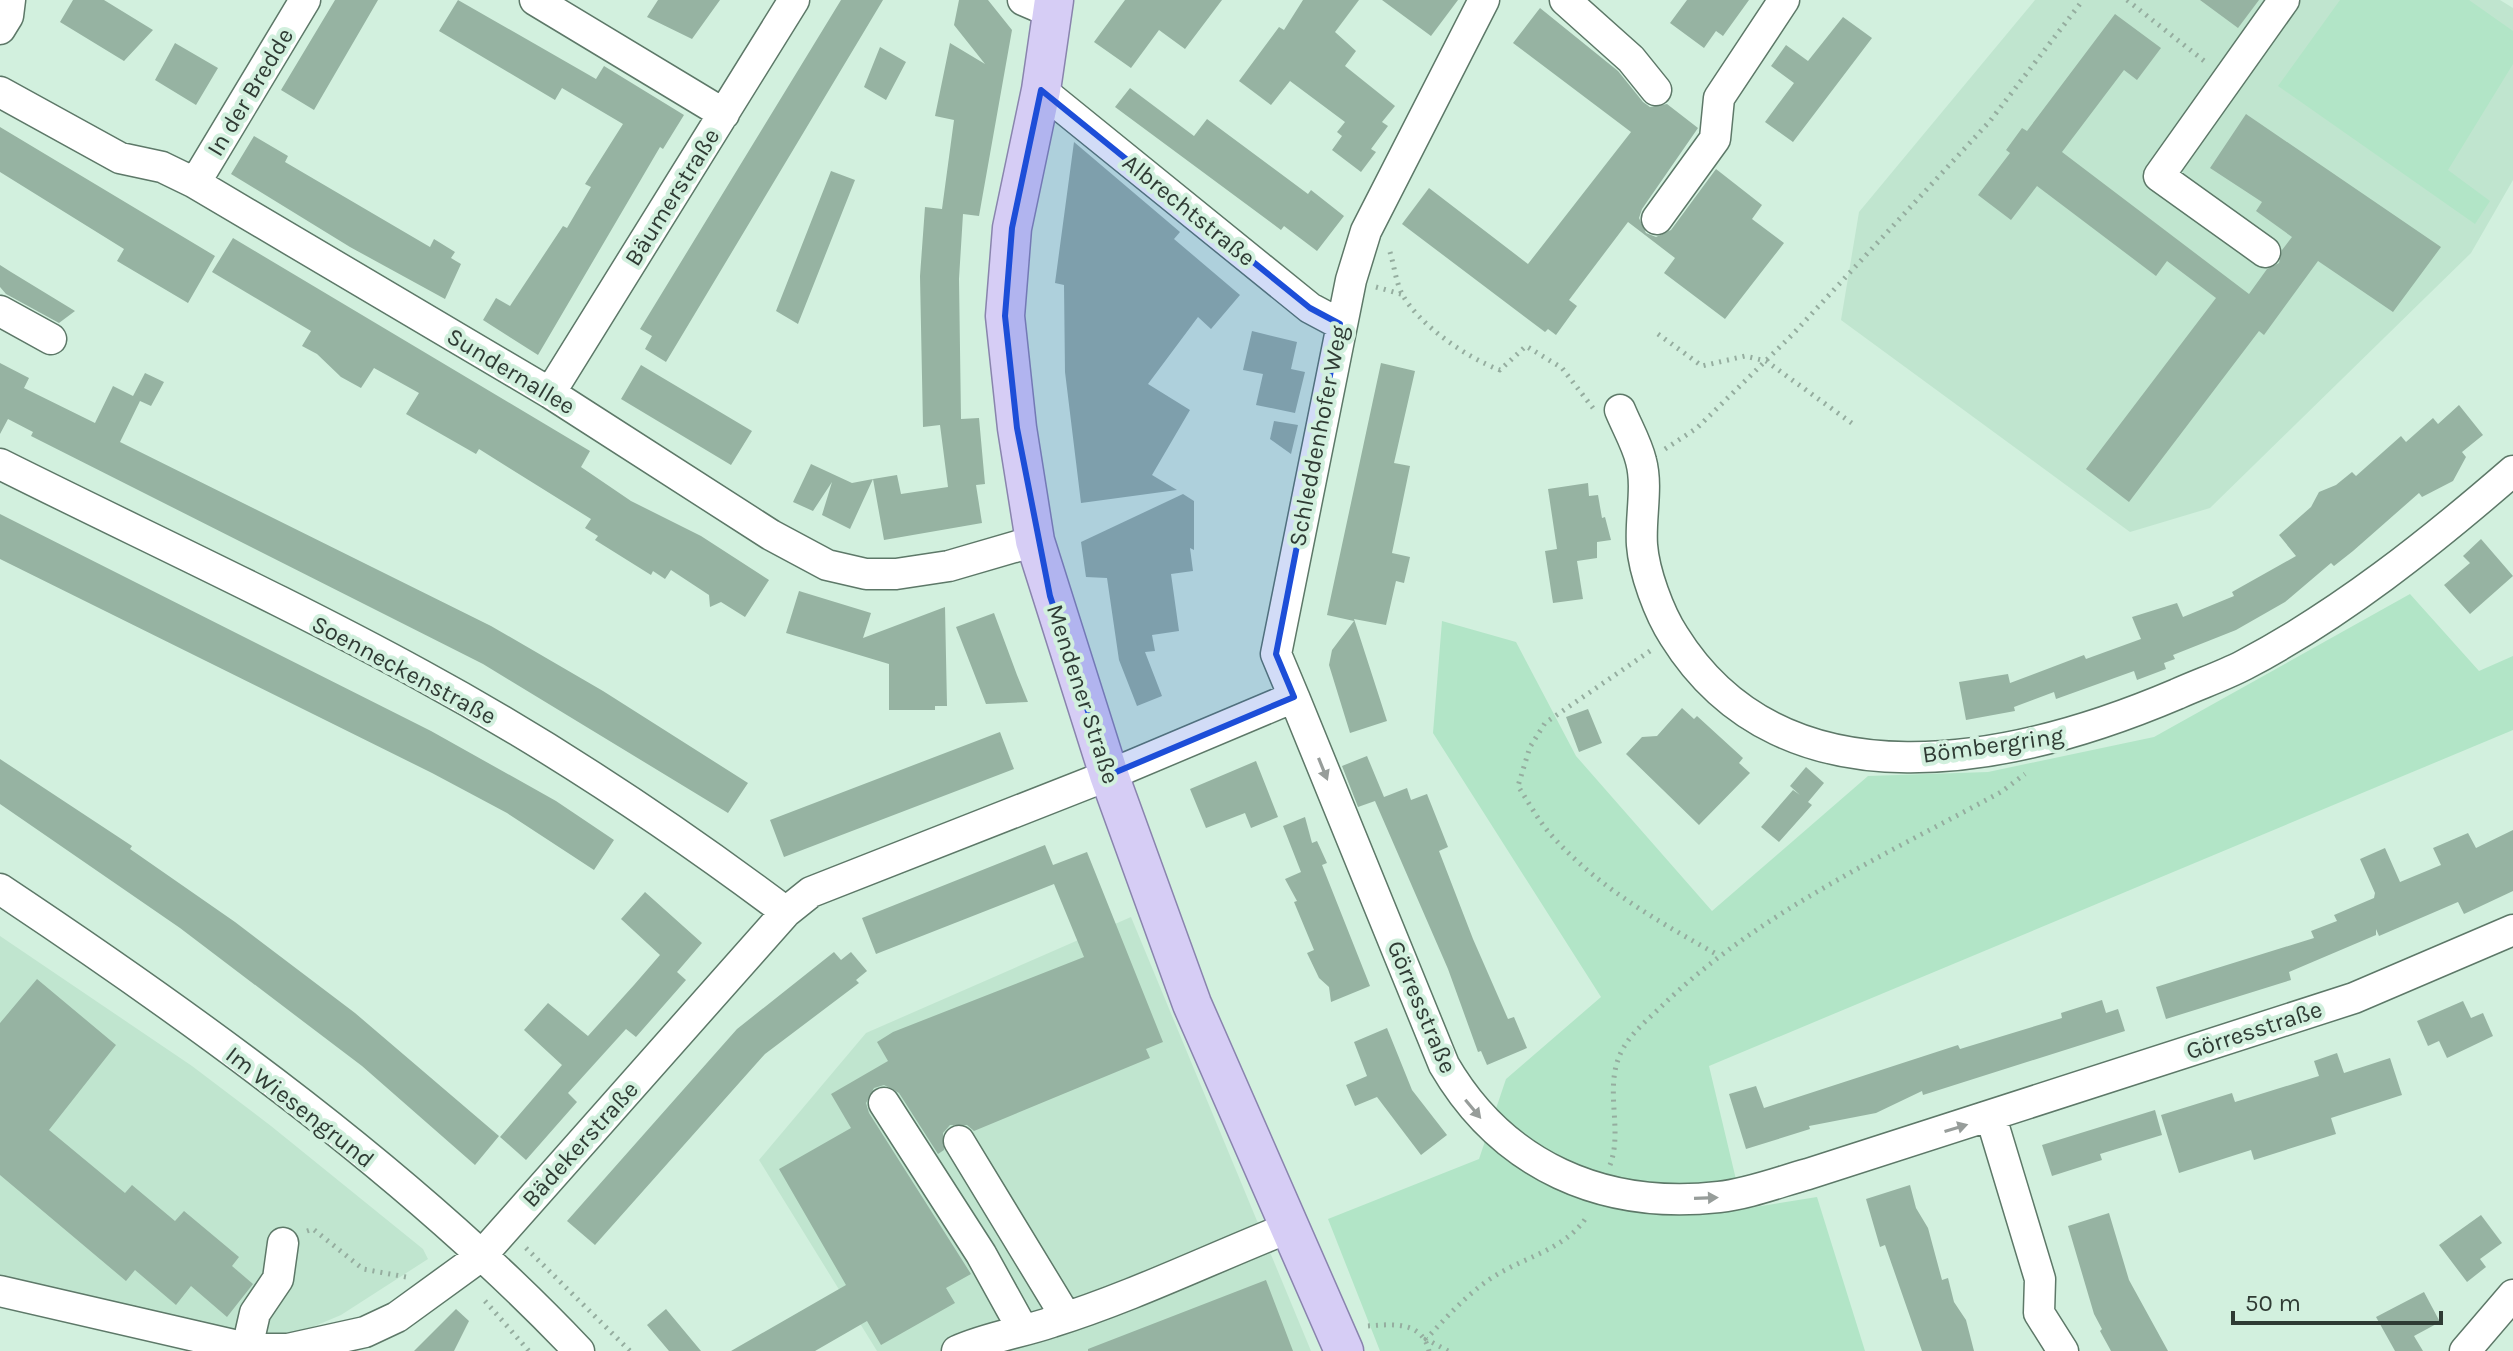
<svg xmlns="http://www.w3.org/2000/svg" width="2513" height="1351" font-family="Karla,sans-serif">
<rect width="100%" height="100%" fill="#d2f0de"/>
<path fill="#c0e5cf" d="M 2035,0 L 2500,0 L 2513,8 L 2513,180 L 2471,253 L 2210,508 L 2130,532 L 1841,320 L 1859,212 Z
M 1131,917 L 1311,1351 L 877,1351 L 759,1160 L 866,1033 Z
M 0,936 L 192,1066 L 271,1126 L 423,1249 L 428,1259 L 341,1315 L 296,1334 L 255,1336 L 0,1275 Z"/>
<path fill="#b2e5c7" d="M 2340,0 L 2469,0 L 2513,31 L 2513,64 L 2448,170 L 2490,201 L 2475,224 L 2278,86 Z
M 2410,594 L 2479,671 L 2513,656 L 2513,730 L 1709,1066 L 1743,1209 L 1817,1197 L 1865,1351 L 1380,1351 L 1328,1219 L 1479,1159 L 1506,1079 L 1601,997 L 1433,733 L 1442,621 L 1516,642 L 1576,756 L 1712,911 L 1868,776 L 1988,772 L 2154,737 Z"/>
<path fill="#96b3a2" d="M 73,0 L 104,0 L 153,30 L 124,61 L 60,22 Z
M 335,0 L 378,0 L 314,110 L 281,90 Z
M 458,0 L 596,79 L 604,66 L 684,115 L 663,149 L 660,147 L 538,355 L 483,320 L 496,298 L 510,306 L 563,226 L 567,228 L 591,187 L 585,184 L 623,124 L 562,88 L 555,100 L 439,31 Z
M 658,0 L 720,0 L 692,39 L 647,17 Z
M 841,0 L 883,0 L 666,362 L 645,349 L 652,336 L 640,329 Z
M 959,0 L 988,0 L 1012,30 L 979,216 L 963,214 L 959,279 L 961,419 L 979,418 L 985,484 L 976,485 L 982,523 L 884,540 L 873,479 L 897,475 L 901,494 L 948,487 L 940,425 L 923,427 L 920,276 L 925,207 L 942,209 L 954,120 L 935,116 L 950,43 L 985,64 L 954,25 Z
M 1125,0 L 1222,0 L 1185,49 L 1159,30 L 1131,68 L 1094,42 Z
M 1303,0 L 1359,0 L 1335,32 L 1356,51 L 1345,66 L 1395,106 L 1382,122 L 1388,126 L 1371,149 L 1376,152 L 1361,172 L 1332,150 L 1342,136 L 1337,132 L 1345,122 L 1290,81 L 1271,105 L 1239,81 L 1279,27 L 1284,30 Z
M 1382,0 L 1458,0 L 1431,36 Z
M 1687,0 L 1749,0 L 1723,36 L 1716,31 L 1704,48 L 1670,23 Z
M 2200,0 L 2259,0 L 2238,28 Z
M 1540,8 L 1618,71 L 1643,102 L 1650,107 L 1667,104 L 1698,128 L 1642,209 L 1639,218 L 1646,233 L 1656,237 L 1671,230 L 1716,169 L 1762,205 L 1752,219 L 1784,243 L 1725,319 L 1664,273 L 1675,258 L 1628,222 L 1569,300 L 1577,306 L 1556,335 L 1548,329 L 1545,332 L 1402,224 L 1429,188 L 1528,264 L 1631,132 L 1513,43 Z
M 2115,14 L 2161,48 L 2137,80 L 2124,70 L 2062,152 L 2249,294 L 2267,269 L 2279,263 L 2282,250 L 2292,237 L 2256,211 L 2262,202 L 2210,168 L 2246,114 L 2441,247 L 2393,312 L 2318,261 L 2264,335 L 2259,331 L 2129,502 L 2086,469 L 2216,298 L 2167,261 L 2156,276 L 2037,186 L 2011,220 L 1978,195 L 2010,153 L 2006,150 L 2022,128 L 2027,131 Z
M 1843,17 L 1872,38 L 1793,142 L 1765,122 L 1794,83 L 1771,66 L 1786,45 L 1808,61 Z
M 175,43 L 218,68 L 196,105 L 155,80 Z
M 880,47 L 906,62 L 886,100 L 864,87 Z
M 1130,88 L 1194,136 L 1207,119 L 1308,194 L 1311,190 L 1344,216 L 1317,251 L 1284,226 L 1281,230 L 1115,107 Z
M 0,127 L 215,256 L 188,303 L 117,261 L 124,249 L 0,172 Z
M 254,136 L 288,156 L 285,162 L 430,247 L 434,239 L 455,252 L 451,258 L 461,264 L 445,299 L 350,247 L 231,174 Z
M 1074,142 L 1180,232 L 1174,239 L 1240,295 L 1211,329 L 1198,317 L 1148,384 L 1190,410 L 1152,475 L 1177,490 L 1081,503 L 1065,372 L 1064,285 L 1055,283 Z
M 831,171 L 855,180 L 798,324 L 776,311 Z
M 233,238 L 590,451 L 581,467 L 631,501 L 701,536 L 769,580 L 745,617 L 721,602 L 710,607 L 709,595 L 671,570 L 665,579 L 653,571 L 651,575 L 595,540 L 598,536 L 585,528 L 591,519 L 479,449 L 476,454 L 406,414 L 419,393 L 374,368 L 361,388 L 341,377 L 317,354 L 302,346 L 311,331 L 212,272 Z
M 0,265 L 11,272 L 75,311 L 59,323 L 6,294 L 0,287 Z
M 1252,331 L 1297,342 L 1291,369 L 1305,372 L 1295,413 L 1256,405 L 1263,374 L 1243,370 Z
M 0,363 L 29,378 L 24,388 L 95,423 L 113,386 L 133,396 L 145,373 L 164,382 L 151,406 L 140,401 L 120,442 L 491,626 L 603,691 L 748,783 L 728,813 L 483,664 L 31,436 L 33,432 L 8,419 L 0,434 Z
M 1381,363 L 1415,371 L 1394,463 L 1410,466 L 1392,553 L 1410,557 L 1404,583 L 1396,581 L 1386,625 L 1354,619 L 1387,721 L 1350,733 L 1329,665 L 1332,650 L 1354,621 L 1327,615 Z
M 641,365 L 752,431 L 731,465 L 621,399 Z
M 2459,405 L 2483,435 L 2462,452 L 2466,457 L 2453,481 L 2422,497 L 2419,493 L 2353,551 L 2334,566 L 2331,563 L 2285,602 L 2236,630 L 2173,655 L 2175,659 L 2164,663 L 2166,669 L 2137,680 L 2134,671 L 2056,699 L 2054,692 L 2014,707 L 2015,711 L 1966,720 L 1959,682 L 2008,674 L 2010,683 L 2084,655 L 2086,659 L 2141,639 L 2132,617 L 2177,603 L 2183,617 L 2234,596 L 2232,592 L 2296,556 L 2279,535 L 2311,507 L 2319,492 L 2336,485 L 2352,472 L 2356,476 L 2401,436 L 2406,442 L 2433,418 L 2438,424 Z
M 1274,421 L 1298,425 L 1291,454 L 1270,439 Z
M 811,464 L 852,483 L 873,479 L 850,529 L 822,515 L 832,482 L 813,511 L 793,502 Z
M 1588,483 L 1589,496 L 1598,495 L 1602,518 L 1605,517 L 1611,540 L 1597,542 L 1597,558 L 1577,561 L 1583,599 L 1553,603 L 1545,551 L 1557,549 L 1548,489 Z
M 1183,494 L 1194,501 L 1194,550 L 1190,548 L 1193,571 L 1171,574 L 1179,631 L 1152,635 L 1155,651 L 1145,652 L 1162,696 L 1137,706 L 1119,660 L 1107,578 L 1086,577 L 1081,542 Z
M 0,514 L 431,731 L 556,801 L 614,840 L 594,870 L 507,813 L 432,773 L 0,559 Z
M 2481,539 L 2513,576 L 2470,614 L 2444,585 L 2470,563 L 2463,556 Z
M 799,591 L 871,613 L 863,638 L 945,607 L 947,706 L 935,706 L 935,710 L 889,710 L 889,664 L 786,633 Z
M 994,613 L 1017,675 L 1028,702 L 986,704 L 956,627 Z
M 1682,708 L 1694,719 L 1697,716 L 1743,758 L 1739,763 L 1750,773 L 1699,825 L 1626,754 L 1642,737 L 1657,736 Z
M 1588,709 L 1602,743 L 1579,752 L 1566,717 Z
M 1000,732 L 1014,769 L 784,857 L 770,820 Z
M 1367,756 L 1384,797 L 1407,788 L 1411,800 L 1427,794 L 1448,847 L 1439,851 L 1473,939 L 1508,1019 L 1514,1017 L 1527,1048 L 1487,1065 L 1481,1051 L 1478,1052 L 1448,969 L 1375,801 L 1358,807 L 1342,766 Z
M 0,759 L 132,846 L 130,849 L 235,922 L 355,1013 L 499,1136 L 475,1165 L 362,1066 L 180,928 L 0,804 Z
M 1256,761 L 1278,817 L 1251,828 L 1245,813 L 1206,828 L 1190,789 Z
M 1806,767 L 1824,783 L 1808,802 L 1812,805 L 1779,842 L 1761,827 L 1793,790 L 1800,795 L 1790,786 Z
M 1305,817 L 1312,843 L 1317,841 L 1327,863 L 1322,865 L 1370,986 L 1331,1002 L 1329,987 L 1319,978 L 1307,953 L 1314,950 L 1294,902 L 1297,901 L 1285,879 L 1301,872 L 1283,826 Z
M 2513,830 L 2513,891 L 2464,914 L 2458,902 L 2379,936 L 2376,929 L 2376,935 L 2289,972 L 2291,980 L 2166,1019 L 2156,987 L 2314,938 L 2311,931 L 2337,921 L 2334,915 L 2374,898 L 2375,893 L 2360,859 L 2385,848 L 2400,882 L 2441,865 L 2433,848 L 2468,833 L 2476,848 Z
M 1045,845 L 1053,865 L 1087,852 L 1163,1042 L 1146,1049 L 1150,1058 L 974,1131 L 967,1125 L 950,1125 L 943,1133 L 944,1150 L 938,1154 L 899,1093 L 884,1085 L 874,1088 L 866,1103 L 869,1113 L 971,1274 L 946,1288 L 955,1303 L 881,1345 L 867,1321 L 815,1351 L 731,1351 L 846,1285 L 779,1169 L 851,1128 L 831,1094 L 888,1061 L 877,1042 L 893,1032 L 1084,957 L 1054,884 L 876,954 L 862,918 Z
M 645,892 L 702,943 L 677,972 L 686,980 L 636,1037 L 626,1029 L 568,1093 L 577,1102 L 526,1160 L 500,1137 L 562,1065 L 524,1030 L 548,1003 L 588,1036 L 634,985 L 660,955 L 621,919 Z
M 834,952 L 841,960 L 851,952 L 867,971 L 856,980 L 859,983 L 765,1054 L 595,1245 L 567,1221 L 737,1029 Z
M 37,979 L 116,1045 L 49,1130 L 125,1193 L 132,1185 L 175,1221 L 184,1211 L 239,1257 L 232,1266 L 253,1284 L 227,1317 L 191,1286 L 176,1305 L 135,1270 L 126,1281 L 0,1175 L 0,1023 Z
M 2102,1000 L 2106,1013 L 2118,1009 L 2125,1031 L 1923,1095 L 1922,1091 L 1876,1113 L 1809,1126 L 1810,1129 L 1746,1149 L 1729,1094 L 1756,1086 L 1764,1108 L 1958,1045 L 1960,1049 L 2062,1018 L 2061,1013 Z
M 2463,1001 L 2471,1018 L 2483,1013 L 2493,1036 L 2447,1058 L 2439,1041 L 2428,1046 L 2417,1021 Z
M 1387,1028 L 1412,1090 L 1447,1135 L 1421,1155 L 1377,1097 L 1355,1106 L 1346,1085 L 1367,1076 L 1354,1042 Z
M 2337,1053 L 2344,1073 L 2390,1058 L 2402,1095 L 2331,1118 L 2336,1134 L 2254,1160 L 2251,1150 L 2179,1173 L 2161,1115 L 2232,1093 L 2235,1102 L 2319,1076 L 2314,1061 Z
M 2155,1110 L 2162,1135 L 2100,1154 L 2102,1160 L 2052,1176 L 2042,1145 Z
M 1910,1185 L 1916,1208 L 1928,1228 L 1942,1280 L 1948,1278 L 1954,1302 L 1966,1320 L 1974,1351 L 1922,1351 L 1885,1245 L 1880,1247 L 1866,1199 Z
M 2109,1213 L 2129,1280 L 2168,1351 L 2111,1351 L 2100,1331 L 2102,1329 L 2094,1314 L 2068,1226 Z
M 2481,1215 L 2502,1243 L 2480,1259 L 2486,1267 L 2467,1282 L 2439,1245 Z
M 1266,1280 L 1293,1351 L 1088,1351 L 1088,1349 Z
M 2424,1292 L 2440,1322 L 2414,1336 L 2423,1351 L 2395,1351 L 2376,1317 Z
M 456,1309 L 469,1321 L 454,1351 L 414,1351 Z
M 666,1309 L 701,1351 L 669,1351 L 647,1325 Z"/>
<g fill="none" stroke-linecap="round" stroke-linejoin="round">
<g stroke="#5d7868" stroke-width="33">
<path id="minor" d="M 535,0 L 724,114
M 1023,0 L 1051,12
M 1565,0 L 1631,59 L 1656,90
M 0,29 L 8,16 L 10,0
M 1041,90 L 1310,308 L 1340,324
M 0,92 L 120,158 L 162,167 L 195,183 L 550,393 L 771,535 L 827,565 L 866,574 L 896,574 L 949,566 L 1035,541
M 195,183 L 305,0
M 1657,219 L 1715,139 L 1719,98 L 1784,0
M 2265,252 L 2159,176 L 2284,0
M 0,311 L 51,339
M 550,393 L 794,0
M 1620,410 C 1627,427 1637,444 1641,461 C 1648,487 1640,518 1642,545 C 1644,572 1659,613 1674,636 C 1785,814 2017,762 2177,694 C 2199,684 2223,676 2244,665 C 2341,614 2430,543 2513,471
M 0,464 C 140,534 284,600 421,675 C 548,744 670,825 786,912
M 1294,697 L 1444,1065 C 1503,1166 1603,1210 1719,1197 C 1748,1194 1779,1182 1808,1174 L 2354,998 L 2513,930
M 0,889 C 200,1022 414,1177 579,1351
M 884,1103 L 981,1254 L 1023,1330
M 1991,1117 L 2040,1279 L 2039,1313 L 2063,1351
M 959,1141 L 1066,1317
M 0,1291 L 247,1348 L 288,1349 L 365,1332 L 397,1317 L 481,1256 L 786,912 L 811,892 L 1109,775 L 1294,697 L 1276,654 L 1351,280 L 1366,231 L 1484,0
M 247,1348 L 255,1313 L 278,1279 L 283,1243
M 957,1351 C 988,1337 1020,1333 1052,1322 C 1132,1297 1210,1259 1288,1228
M 2465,1351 L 2513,1295"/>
</g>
<g stroke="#8984ad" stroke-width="41">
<path id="major" d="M 1054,0 L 1041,90 L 1012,228 L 1005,316 L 1017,428 L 1035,541 L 1109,775 L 1192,1004 L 1344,1351"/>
</g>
<path stroke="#95ad9f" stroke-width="5" stroke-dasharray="2 6" stroke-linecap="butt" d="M 2127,0 L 2208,64
M 1390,252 C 1394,265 1396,282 1402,294 C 1419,325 1467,358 1500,370 L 1526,346 L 1562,368 L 1593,408
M 1376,287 L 1401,294
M 1658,334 L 1702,366 L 1745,356 L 1766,361 L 1853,424
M 1665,449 L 1697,428 L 1793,334 L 1990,121 L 2083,0
M 1650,651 L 1545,723 L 1530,747 L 1518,786 C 1529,803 1539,822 1553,837 C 1599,888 1659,922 1718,955
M 1610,1165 C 1623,1131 1605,1092 1619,1057 C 1628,1034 1649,1019 1666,1002 C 1762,911 1885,855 2001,792 L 2025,774
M 307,1231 L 313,1229 L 363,1269 L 406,1277
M 526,1248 L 630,1351
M 485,1301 L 529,1351
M 1368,1326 C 1393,1324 1422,1321 1429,1351
M 1448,1351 L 1426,1339 C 1446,1318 1465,1296 1490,1279 C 1524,1256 1565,1251 1588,1215"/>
<use href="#minor" stroke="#fff" stroke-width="30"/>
<use href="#major" stroke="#d6cdf5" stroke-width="38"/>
</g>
<defs><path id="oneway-solid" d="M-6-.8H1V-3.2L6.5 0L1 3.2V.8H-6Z" transform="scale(2)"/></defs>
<g fill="#979d9a">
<use href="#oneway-solid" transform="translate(1323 769) rotate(68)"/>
<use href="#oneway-solid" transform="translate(1473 1109) rotate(50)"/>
<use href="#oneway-solid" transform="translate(1956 1128) rotate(-17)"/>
<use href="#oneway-solid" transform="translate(1706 1198) rotate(-2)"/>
</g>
<path fill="#1d4ed8" fill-opacity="0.2" stroke="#1d4ed8" stroke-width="6" stroke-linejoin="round" d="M 1041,90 L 1310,308 L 1340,324 L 1276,654 L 1294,697 L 1109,775 L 1050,596 L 1017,428 L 1005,316 L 1012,228 Z"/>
<g text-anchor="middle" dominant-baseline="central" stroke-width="8" stroke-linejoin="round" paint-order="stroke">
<g font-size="24" fill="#2f3b34" stroke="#d2f0de">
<text transform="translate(250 92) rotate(-59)">In der Bredde</text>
<text transform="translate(672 197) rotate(-58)">Bäumerstraße</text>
<text transform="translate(1189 210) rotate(39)">Albrechtstraße</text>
<text transform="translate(511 371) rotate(31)">Sundernallee</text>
<text transform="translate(1318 436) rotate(-79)">Schleddenhofer Weg</text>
<text transform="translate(404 670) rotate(28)">Soenneckenstraße</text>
<text transform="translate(1083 694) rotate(72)">Mendener Straße</text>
<text transform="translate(1993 745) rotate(-8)">Bömbergring</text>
<text transform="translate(1422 1007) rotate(67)">Görresstraße</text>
<text transform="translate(2254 1030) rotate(-18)">Görresstraße</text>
<text transform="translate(300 1107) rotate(38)">Im Wiesengrund</text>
<text transform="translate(580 1144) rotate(-48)">Bädekerstraße</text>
</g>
</g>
<path d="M2233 1311v12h208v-12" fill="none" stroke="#2f3b34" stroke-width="4"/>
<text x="2245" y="1311" font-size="24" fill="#2f3b34" stroke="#d2f0de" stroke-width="6" paint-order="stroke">50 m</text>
</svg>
